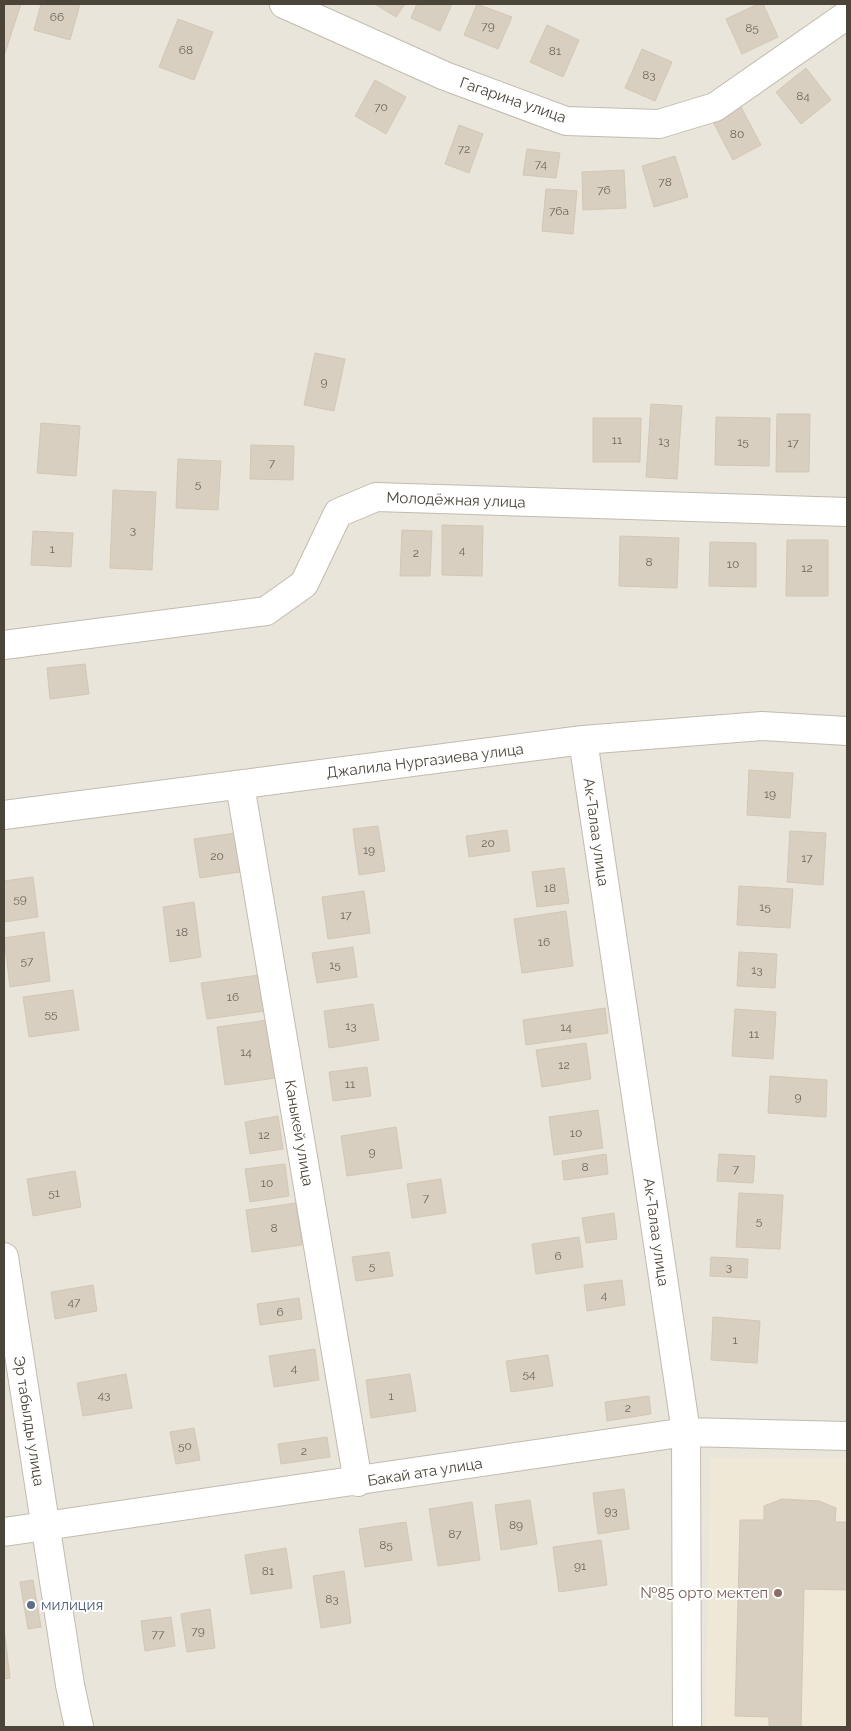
<svg xmlns="http://www.w3.org/2000/svg" width="851" height="1731" font-family="Raleway,sans-serif">
<rect width="100%" height="100%" fill="#f6f3ec"/>
<path fill="#eae5da" d="M 4,4 L 847,4 L 847,1727 L 4,1727 Z"/>
<path fill="#efe8d6" d="M 711,1457 L 847,1458 L 847,1727 L 705,1727 Z"/>
<path fill="#d8cfc1" stroke="#d3c7b4" d="M 4,4 L 21,4 L 5,53 L 4,52 Z
M 41,4 L 80,4 L 70,40 L 34,30 Z
M 375,4 L 405,4 L 396,17 Z
M 417,4 L 452,4 L 440,31 L 411,18 Z
M 477,4 L 512,17 L 498,49 L 464,35 Z
M 758,4 L 763,4 L 778,37 L 742,54 L 726,19 Z
M 178,19 L 213,32 L 194,80 L 159,67 Z
M 547,25 L 579,40 L 563,77 L 530,62 Z
M 642,49 L 672,62 L 655,101 L 625,88 Z
M 806,68 L 831,100 L 801,124 L 776,92 Z
M 375,80 L 406,97 L 386,134 L 355,116 Z
M 741,107 L 761,145 L 733,160 L 713,122 Z
M 459,125 L 483,134 L 469,173 L 445,164 Z
M 527,149 L 560,153 L 556,178 L 523,175 Z
M 675,156 L 688,197 L 654,207 L 642,166 Z
M 624,170 L 626,208 L 583,210 L 582,172 Z
M 546,189 L 577,191 L 573,234 L 542,231 Z
M 315,353 L 345,359 L 334,411 L 304,405 Z
M 651,404 L 682,406 L 677,479 L 646,477 Z
M 777,414 L 810,414 L 809,472 L 776,472 Z
M 716,417 L 770,418 L 769,466 L 715,465 Z
M 593,418 L 641,418 L 640,462 L 593,462 Z
M 41,423 L 80,426 L 76,476 L 37,473 Z
M 251,445 L 294,446 L 293,480 L 250,479 Z
M 178,459 L 221,461 L 218,510 L 176,508 Z
M 113,490 L 156,492 L 152,570 L 110,568 Z
M 442,525 L 483,526 L 482,576 L 442,575 Z
M 402,530 L 432,531 L 430,576 L 400,576 Z
M 33,531 L 73,533 L 71,567 L 31,565 Z
M 620,536 L 679,538 L 677,588 L 619,586 Z
M 787,540 L 828,540 L 828,596 L 786,596 Z
M 710,542 L 756,543 L 756,587 L 709,586 Z
M 85,664 L 89,694 L 50,699 L 47,668 Z
M 749,770 L 793,773 L 790,818 L 747,815 Z
M 378,826 L 385,871 L 359,875 L 353,829 Z
M 507,830 L 510,851 L 469,857 L 466,836 Z
M 790,831 L 826,833 L 823,885 L 787,882 Z
M 235,833 L 240,872 L 200,878 L 194,839 Z
M 564,868 L 569,903 L 537,907 L 532,872 Z
M 33,877 L 38,917 L 4,922 L 4,881 Z
M 739,886 L 793,889 L 790,928 L 737,925 Z
M 364,891 L 370,933 L 328,939 L 322,897 Z
M 194,902 L 201,957 L 170,962 L 163,907 Z
M 566,911 L 573,966 L 522,973 L 514,919 Z
M 44,932 L 50,981 L 10,987 L 4,938 Z
M 353,947 L 357,977 L 317,983 L 312,953 Z
M 739,952 L 777,954 L 775,988 L 737,986 Z
M 259,975 L 265,1011 L 207,1019 L 201,983 Z
M 73,990 L 79,1030 L 29,1037 L 23,997 Z
M 373,1004 L 379,1040 L 329,1048 L 324,1011 Z
M 605,1008 L 608,1033 L 526,1045 L 523,1020 Z
M 735,1009 L 776,1012 L 773,1059 L 732,1056 Z
M 268,1020 L 276,1078 L 225,1085 L 217,1027 Z
M 586,1043 L 591,1079 L 542,1087 L 536,1050 Z
M 367,1067 L 371,1096 L 333,1101 L 329,1072 Z
M 770,1076 L 827,1080 L 826,1117 L 768,1113 Z
M 598,1110 L 603,1148 L 554,1155 L 549,1117 Z
M 278,1116 L 283,1149 L 250,1154 L 245,1122 Z
M 396,1127 L 402,1168 L 347,1176 L 341,1136 Z
M 606,1154 L 608,1174 L 564,1180 L 562,1161 Z
M 719,1154 L 755,1156 L 753,1183 L 717,1181 Z
M 285,1164 L 289,1196 L 250,1202 L 245,1169 Z
M 75,1171 L 81,1207 L 33,1216 L 27,1179 Z
M 441,1179 L 446,1213 L 412,1218 L 407,1184 Z
M 739,1193 L 783,1195 L 780,1249 L 736,1247 Z
M 296,1203 L 302,1245 L 252,1252 L 246,1210 Z
M 614,1213 L 617,1239 L 586,1243 L 582,1218 Z
M 579,1237 L 583,1267 L 536,1274 L 532,1244 Z
M 389,1252 L 393,1276 L 356,1281 L 352,1257 Z
M 711,1257 L 748,1259 L 747,1278 L 710,1276 Z
M 622,1280 L 625,1305 L 587,1311 L 584,1285 Z
M 93,1285 L 97,1311 L 55,1319 L 51,1292 Z
M 299,1298 L 302,1319 L 260,1325 L 257,1304 Z
M 713,1317 L 760,1321 L 757,1363 L 711,1360 Z
M 315,1349 L 319,1380 L 274,1387 L 269,1356 Z
M 548,1355 L 553,1386 L 511,1392 L 506,1361 Z
M 126,1374 L 132,1408 L 83,1416 L 77,1383 Z
M 410,1374 L 416,1411 L 371,1418 L 366,1380 Z
M 649,1396 L 651,1414 L 607,1421 L 605,1402 Z
M 194,1428 L 200,1460 L 176,1464 L 170,1432 Z
M 327,1437 L 330,1457 L 281,1464 L 278,1444 Z
M 624,1489 L 629,1529 L 598,1534 L 593,1493 Z
M 782,1499 L 819,1501 L 836,1508 L 835,1522 L 847,1522 L 847,1590 L 804,1589 L 801,1727 L 769,1727 L 769,1717 L 735,1716 L 740,1520 L 764,1520 L 764,1506 Z
M 530,1500 L 537,1544 L 501,1550 L 495,1505 Z
M 472,1502 L 480,1560 L 438,1566 L 429,1509 Z
M 406,1522 L 412,1560 L 365,1567 L 359,1529 Z
M 601,1540 L 607,1585 L 559,1592 L 553,1547 Z
M 286,1548 L 292,1588 L 251,1594 L 245,1555 Z
M 344,1571 L 351,1623 L 321,1628 L 313,1576 Z
M 33,1580 L 41,1627 L 28,1629 L 20,1582 Z
M 210,1609 L 215,1648 L 187,1652 L 181,1614 Z
M 171,1617 L 175,1646 L 145,1651 L 141,1621 Z
M 4,1628 L 10,1678 L 4,1679 Z"/>
<g fill="none" stroke-linecap="round" stroke-linejoin="round">
<g stroke="#c2bbae" stroke-width="30">
<path id="minor" d="M 284,4 L 445,76 L 566,121 L 659,124 L 715,107 L 847,15
M 4,645 L 266,611 L 304,584 L 338,513 L 376,497 L 847,512
M 583,740 L 686,1432 L 687,1727
M 240,785 L 358,1482
M 4,815 L 583,740 L 762,726 L 847,731
M 4,1257 L 70,1685 L 79,1727
M 4,1532 L 686,1432 L 847,1436"/>
</g>
<use href="#minor" stroke="#fff" stroke-width="28"/>
</g>
<circle fill="#8d6e63" stroke="#fff" stroke-width="2" cx="778" cy="1593" r="5"/>
<circle fill="#5c6f8a" stroke="#fff" stroke-width="2" cx="31" cy="1605" r="5"/>
<g text-anchor="middle" dominant-baseline="central" stroke-width="4" stroke-linejoin="round" paint-order="stroke">
<g font-size="12" fill="#6e675b">
<text x="57" y="17">66</text>
<text x="488" y="26">79</text>
<text x="752" y="28">85</text>
<text x="186" y="50">68</text>
<text x="555" y="51">81</text>
<text x="649" y="75">83</text>
<text x="803" y="96">84</text>
<text x="381" y="107">70</text>
<text x="737" y="134">80</text>
<text x="464" y="149">72</text>
<text x="541" y="164">74</text>
<text x="665" y="182">78</text>
<text x="604" y="190">76</text>
<text x="559" y="211">76a</text>
<text x="324" y="382">9</text>
<text x="617" y="440">11</text>
<text x="664" y="441">13</text>
<text x="743" y="442">15</text>
<text x="793" y="443">17</text>
<text x="272" y="463">7</text>
<text x="198" y="484">5</text>
<text x="133" y="530">3</text>
<text x="52" y="549">1</text>
<text x="462" y="550">4</text>
<text x="416" y="553">2</text>
<text x="649" y="562">8</text>
<text x="733" y="564">10</text>
<text x="807" y="568">12</text>
<text x="770" y="794">19</text>
<text x="488" y="843">20</text>
<text x="369" y="850">19</text>
<text x="217" y="856">20</text>
<text x="807" y="858">17</text>
<text x="550" y="888">18</text>
<text x="20" y="899">59</text>
<text x="765" y="907">15</text>
<text x="346" y="915">17</text>
<text x="182" y="932">18</text>
<text x="544" y="942">16</text>
<text x="27" y="961">57</text>
<text x="335" y="965">15</text>
<text x="757" y="970">13</text>
<text x="233" y="997">16</text>
<text x="51" y="1014">55</text>
<text x="351" y="1026">13</text>
<text x="566" y="1027">14</text>
<text x="754" y="1034">11</text>
<text x="246" y="1052">14</text>
<text x="564" y="1065">12</text>
<text x="350" y="1084">11</text>
<text x="798" y="1097">9</text>
<text x="576" y="1133">10</text>
<text x="264" y="1135">12</text>
<text x="372" y="1152">9</text>
<text x="585" y="1167">8</text>
<text x="736" y="1169">7</text>
<text x="267" y="1183">10</text>
<text x="54" y="1193">51</text>
<text x="426" y="1198">7</text>
<text x="759" y="1221">5</text>
<text x="274" y="1228">8</text>
<text x="558" y="1256">6</text>
<text x="372" y="1266">5</text>
<text x="729" y="1267">3</text>
<text x="604" y="1295">4</text>
<text x="74" y="1302">47</text>
<text x="280" y="1312">6</text>
<text x="735" y="1340">1</text>
<text x="294" y="1368">4</text>
<text x="529" y="1374">54</text>
<text x="104" y="1395">43</text>
<text x="391" y="1396">1</text>
<text x="628" y="1408">2</text>
<text x="185" y="1446">50</text>
<text x="304" y="1451">2</text>
<text x="611" y="1511">93</text>
<text x="516" y="1525">89</text>
<text x="455" y="1534">87</text>
<text x="386" y="1545">85</text>
<text x="580" y="1566">91</text>
<text x="268" y="1571">81</text>
<text x="332" y="1599">83</text>
<text x="198" y="1631">79</text>
<text x="158" y="1634">77</text>
</g>
<g font-size="15" fill="#4b4439" stroke="#fff">
<text transform="translate(513 100) rotate(19)">Гагарина улица</text>
<text transform="translate(456 500) rotate(2)">Молодёжная улица</text>
<text transform="translate(425 761) rotate(-7)">Джалила Нургазиева улица</text>
<text transform="translate(596 832) rotate(82)">Ак-Талаа улица</text>
<text transform="translate(299 1133) rotate(80)">Каныкей улица</text>
<text transform="translate(656 1232) rotate(82)">Ак-Талаа улица</text>
<text transform="translate(29 1421) rotate(81)">Эр табылды улица</text>
<text transform="translate(425 1472) rotate(-9)">Бакай ата улица</text>
</g>
<g font-size="15" fill="#785e54" stroke="#fff" text-anchor="end">
<text x="768" y="1593">№85 орто мектеп</text>
</g>
<g font-size="15" fill="#4e5e75" stroke="#fff" text-anchor="start">
<text x="41" y="1605">милиция</text>
</g>
</g>
<rect width="851" height="1731" fill="none" stroke="#4b4439" stroke-width="10"/>
</svg>
